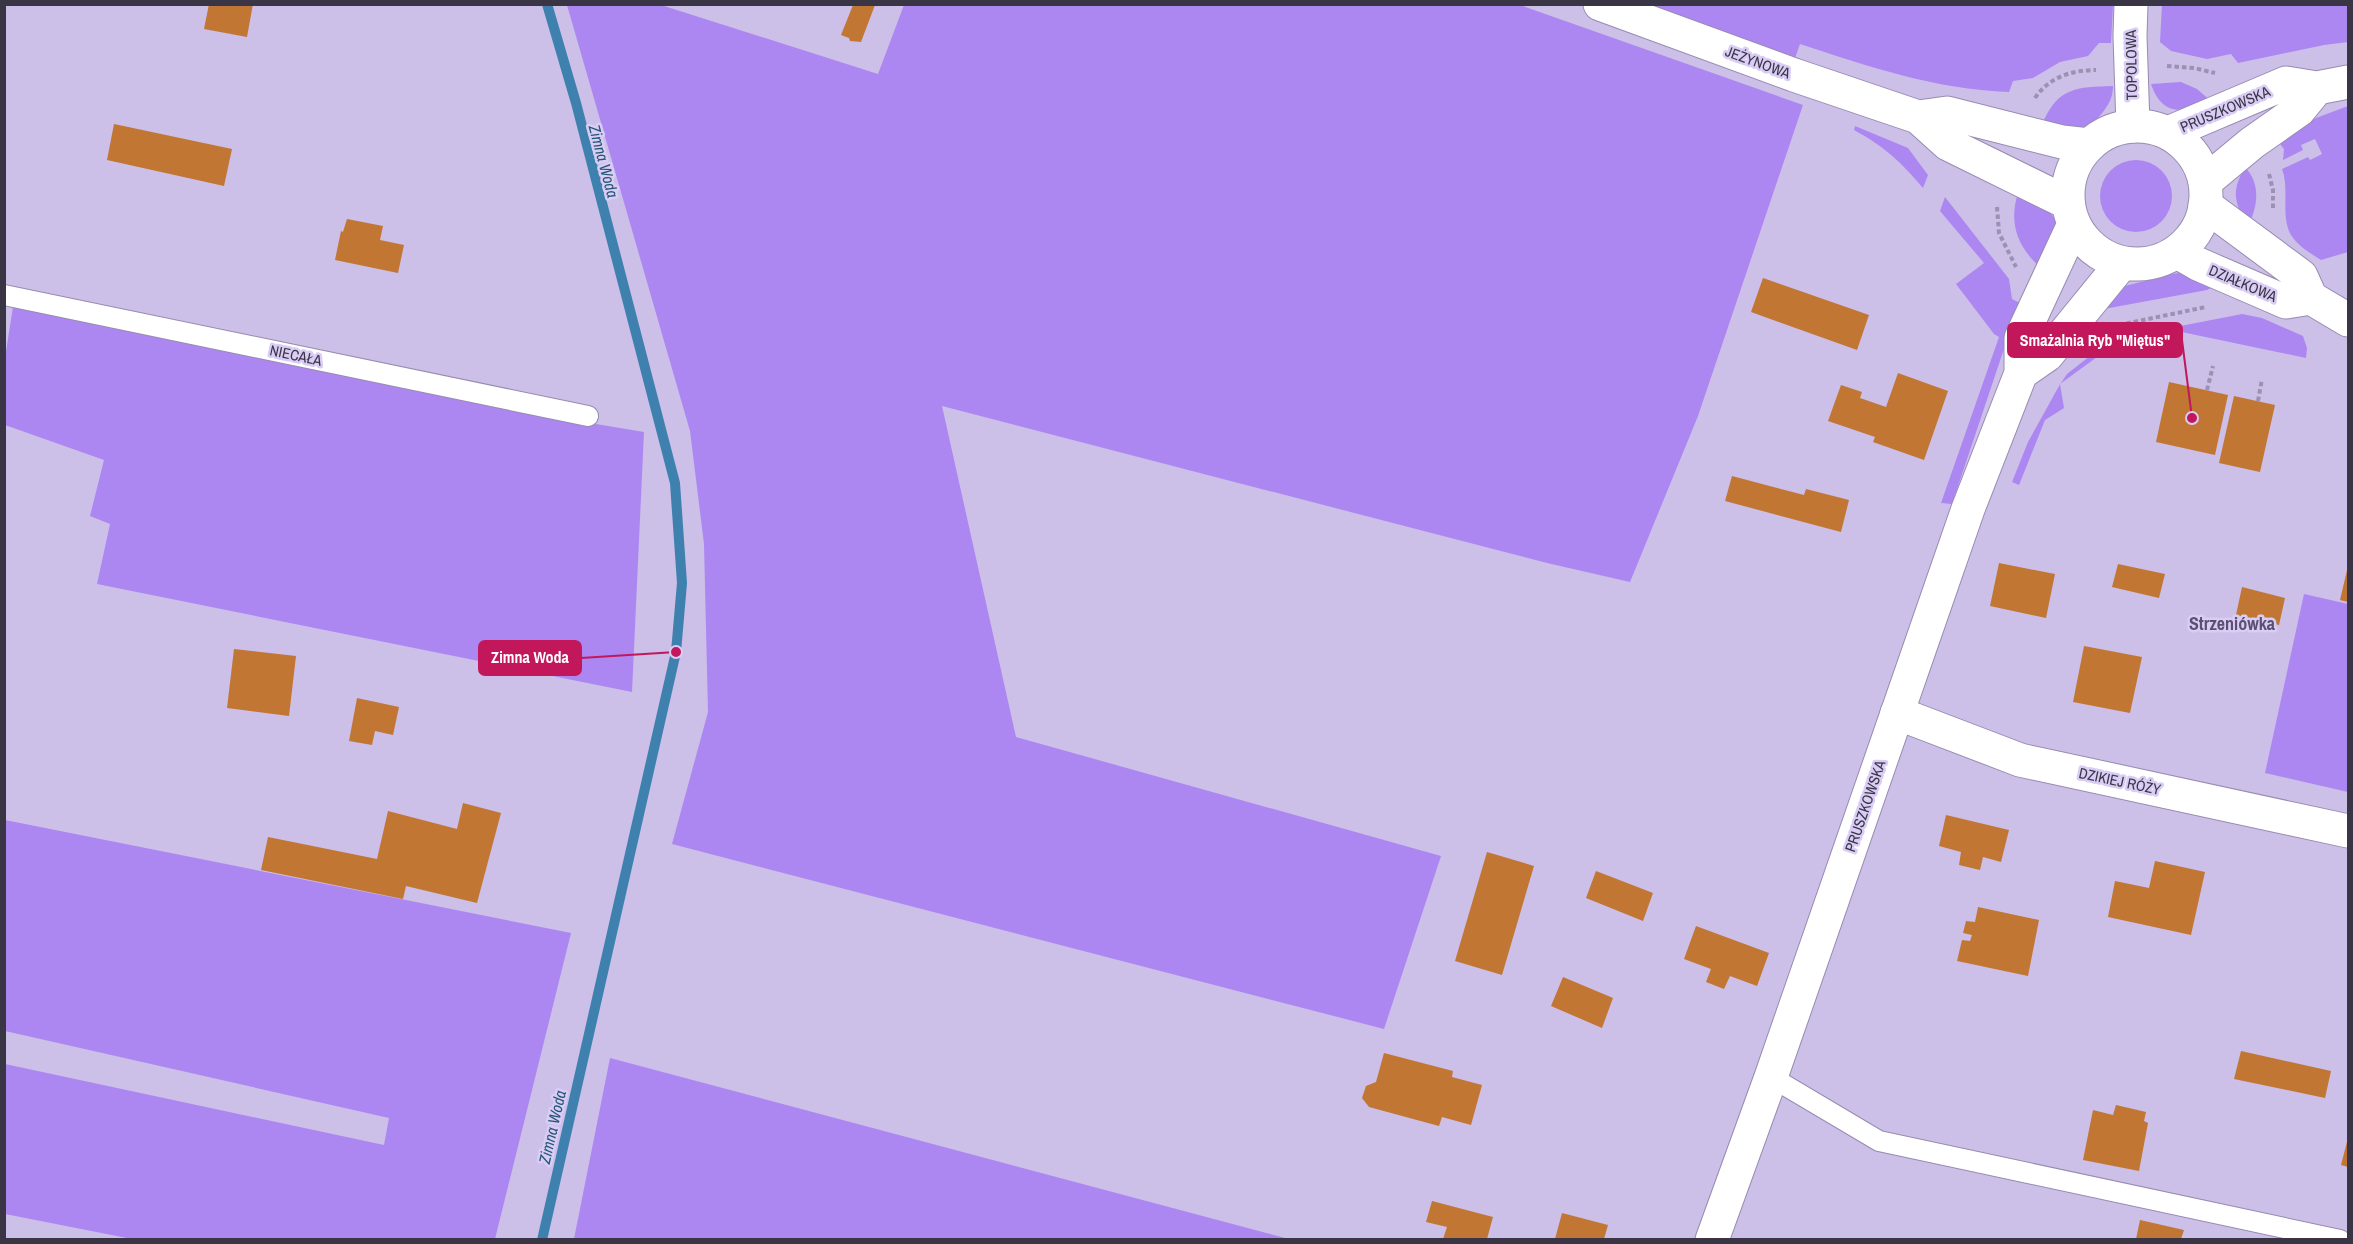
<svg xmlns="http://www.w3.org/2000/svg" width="2353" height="1244" font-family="'Archivo Narrow',sans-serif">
<rect width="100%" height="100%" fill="#ccbfe8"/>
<path fill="#ad87f1" d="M 567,5 L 661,5 L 878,74 L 904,5 L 1520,5 L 1803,105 L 1698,416 L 1630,582 L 1547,563 L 942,406 L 1016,737 L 1441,856 L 1384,1029 L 672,844 L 708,712 L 704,544 L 690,431 Z
M 1649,5 L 2113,5 L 2111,43 L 2099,43 L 2088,56 L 2060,62 L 2033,78 L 2013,81 L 2009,92 C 1934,89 1870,67 1800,44 L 1795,58 Z
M 2162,5 L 2348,5 L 2348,42 L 2324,45 L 2238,63 L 2231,54 L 2207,59 L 2171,51 L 2160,42 Z
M 2181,82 L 2197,89 L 2212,102 C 2185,111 2163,119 2151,84 Z
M 2113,86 C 2113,97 2109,104 2103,112 C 2084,136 2070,127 2042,125 C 2057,87 2077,87 2113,86 Z
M 2348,106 L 2348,252 L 2321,260 C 2310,253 2298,246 2291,235 C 2280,216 2290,190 2282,169 L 2308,157 L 2310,160 L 2322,154 L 2315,139 L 2301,145 L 2303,150 L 2283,160 L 2284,149 L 2277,140 L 2308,121 Z
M 1855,126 L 1908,148 L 1928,175 L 1923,188 C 1900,161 1885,147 1854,130 Z
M2100 196a36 36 0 1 1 72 0a36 36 0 1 1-72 0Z
M 2245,167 C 2261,184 2258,206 2248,226 C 2234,203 2231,191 2245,167 Z
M 2019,190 C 2066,222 2061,215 2041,268 C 2016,246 2008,221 2019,190 Z
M 1945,197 L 2009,279 L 2012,299 L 2022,304 L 2008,337 L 1952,504 L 1941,503 L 1999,337 L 1994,334 L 1956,284 L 1984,263 L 1940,211 Z
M 2186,272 L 2217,285 L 2207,290 L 2104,309 L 2125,286 L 2172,274 Z
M 13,307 L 524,412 L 644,432 L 632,692 L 97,584 L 110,524 L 90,516 L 104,460 L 5,425 L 4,364 Z
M 2242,314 L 2262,318 L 2303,336 L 2307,348 L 2306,358 L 2172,330 L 2097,357 L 2060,384 L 2064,408 L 2045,420 L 2019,485 L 2012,482 L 2028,442 L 2059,386 L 2067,374 L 2090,356 L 2104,341 Z
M 2304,594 L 2348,604 L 2348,792 L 2265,773 Z
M 5,820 L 571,933 L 495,1239 L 132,1239 L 5,1214 L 5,1064 L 384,1145 L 389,1118 L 5,1031 Z
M 610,1058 L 1289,1239 L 574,1239 Z"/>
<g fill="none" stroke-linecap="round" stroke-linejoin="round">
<path stroke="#3f81ae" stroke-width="10" d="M 542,1240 L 676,652 L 682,583 L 675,483 L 576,103 L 547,4"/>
</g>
<path fill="#c17634" d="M 209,4 L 253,4 L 247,37 L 204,29 Z
M 853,5 L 875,5 L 861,42 L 850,41 L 849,38 L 841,35 Z
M 114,124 L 232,149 L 224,186 L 107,160 Z
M 347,219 L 383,226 L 380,240 L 404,245 L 398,273 L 335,260 L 341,231 L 343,232 Z
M 1763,278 L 1869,315 L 1857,350 L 1751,312 Z
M 1898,373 L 1948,391 L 1924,460 L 1873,442 L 1875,437 L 1828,421 L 1841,385 L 1862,392 L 1860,398 L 1886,407 Z
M 2169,382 L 2228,395 L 2215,455 L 2156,442 Z
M 2234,396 L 2275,405 L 2260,472 L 2219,463 Z
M 1732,476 L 1804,495 L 1806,489 L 1849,500 L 1841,532 L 1725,501 Z
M 1999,563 L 2055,574 L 2046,618 L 1990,606 Z
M 2118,564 L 2165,574 L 2159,598 L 2112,587 Z
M 2348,566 L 2348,602 L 2340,600 Z
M 2242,587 L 2285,598 L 2279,625 L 2236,615 Z
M 2084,646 L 2142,657 L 2130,713 L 2073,702 Z
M 234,649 L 296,656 L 289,716 L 227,708 Z
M 357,698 L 399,707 L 393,735 L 375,731 L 372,745 L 349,741 Z
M 463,803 L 501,813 L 477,903 L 406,886 L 403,899 L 261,870 L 268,837 L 377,859 L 388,811 L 457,829 Z
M 1946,815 L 2009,830 L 2001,862 L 1983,857 L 1980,870 L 1959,865 L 1961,852 L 1939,846 Z
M 1487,852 L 1534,866 L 1502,975 L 1455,961 Z
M 2155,861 L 2205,872 L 2191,935 L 2108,917 L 2115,881 L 2149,888 Z
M 1596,871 L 1653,893 L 1643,921 L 1586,898 Z
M 1978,907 L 2039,920 L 2028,976 L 1957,961 L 1962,940 L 1970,941 L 1972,935 L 1963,933 L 1966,921 L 1975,922 Z
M 1696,926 L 1769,953 L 1757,986 L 1730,976 L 1724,989 L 1706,982 L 1711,969 L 1684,959 Z
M 1563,977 L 1613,998 L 1602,1028 L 1551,1006 Z
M 2241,1051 L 2331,1071 L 2325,1098 L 2234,1079 Z
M 1384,1053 L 1453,1071 L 1452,1077 L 1482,1085 L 1471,1125 L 1442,1117 L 1439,1126 L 1369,1107 L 1362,1098 L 1366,1086 L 1376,1082 Z
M 2116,1105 L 2146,1112 L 2144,1121 L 2148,1123 L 2139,1171 L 2083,1160 L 2093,1110 L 2113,1115 Z
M 2348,1138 L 2348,1167 L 2341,1165 Z
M 1432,1201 L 1493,1217 L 1487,1239 L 1443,1239 L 1447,1227 L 1426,1222 Z
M 1562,1213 L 1608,1225 L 1604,1239 L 1555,1239 Z
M 2140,1220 L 2184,1230 L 2181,1239 L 2136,1239 Z"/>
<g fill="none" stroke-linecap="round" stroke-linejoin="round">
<g stroke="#978bb1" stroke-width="22">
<path id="service" d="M 4,295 L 588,416
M 1771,1077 L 1879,1141 L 2340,1240"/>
</g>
<g stroke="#978bb1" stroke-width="35">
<path id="minor" d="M 1600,4 L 1794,75 L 1918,117 L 1948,144 L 2068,203
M 2131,4 L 2130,36 L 2133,126
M 1918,117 L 1947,113 L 2062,142 L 2089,145
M 2205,205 L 2301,276 L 2311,298 L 2348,320
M 2177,252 L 2198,264 L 2286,302 L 2311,298
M 1897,713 L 2020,760 L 2348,831"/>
</g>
<g stroke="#978bb1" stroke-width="35">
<path id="tertiary" d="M2068 195a69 69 0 1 1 138 0a69 69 0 1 1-138 0Z
M 2168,133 L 2286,83 L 2317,88 L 2348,82
M 2205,182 L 2252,143 L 2299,110 L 2317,88
M 2021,373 L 2047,355 L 2122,263
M 1712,1240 L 1771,1077 L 1968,509 L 2021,373 L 2021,338 L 2074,224"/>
</g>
<path stroke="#9b91b2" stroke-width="4" stroke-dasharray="4.5 3" stroke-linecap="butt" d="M 2167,66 L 2194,68 L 2215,73
M 2035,98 C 2049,77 2072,70 2096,70
M 2269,174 L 2273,190 L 2273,211
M 1997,207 L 1999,233 L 2016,267
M 2119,325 L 2206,307
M 2207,390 L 2213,366
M 2258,401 L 2262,379"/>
<use href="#service" stroke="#fff" stroke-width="20"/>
<use href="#minor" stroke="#fff" stroke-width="33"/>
<use href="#tertiary" stroke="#fff" stroke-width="33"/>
</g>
<g text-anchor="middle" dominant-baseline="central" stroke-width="5" stroke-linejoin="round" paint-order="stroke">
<g font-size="15" fill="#3a3545" stroke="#d9ccf5">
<text transform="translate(1758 62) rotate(20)">JEŻYNOWA</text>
<text transform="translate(2131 65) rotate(-91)">TOPOLOWA</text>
<text transform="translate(2225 109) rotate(-23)">PRUSZKOWSKA</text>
<text transform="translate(2243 283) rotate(23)">DZIAŁKOWA</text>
<text transform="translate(296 355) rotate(12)">NIECAŁA</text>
<text transform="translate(2120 781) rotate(12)">DZIKIEJ RÓŻY</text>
<text transform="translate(1865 806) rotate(-71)">PRUSZKOWSKA</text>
</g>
<g font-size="16" font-style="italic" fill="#245675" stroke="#d9ccf5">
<text transform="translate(604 161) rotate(75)">Zimna Woda</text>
<text transform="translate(552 1127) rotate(-77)">Zimna Woda</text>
</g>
<g font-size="18" font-weight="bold" fill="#5b5072" stroke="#d9ccf5">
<text x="2232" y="623">Strzeniówka</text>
</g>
</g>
<path fill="none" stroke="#c2185b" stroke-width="2" d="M2192 418L2182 340M676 652L581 658"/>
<g fill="#c2185b" stroke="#d9ccf5" stroke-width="2">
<circle cx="2192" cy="418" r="6"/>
<circle cx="676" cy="652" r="6"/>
</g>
<g fill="#c2185b" stroke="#c2185b" stroke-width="2">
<rect x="2008" y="323" width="174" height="34" rx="6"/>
<rect x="479" y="641" width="102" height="34" rx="6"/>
</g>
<g font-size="16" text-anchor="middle" font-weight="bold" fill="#fff">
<text x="2095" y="346">Smażalnia Ryb "Miętus"</text>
<text x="530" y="663">Zimna Woda</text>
</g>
<rect width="2353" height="1244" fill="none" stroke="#3a3545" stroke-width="12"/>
</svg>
